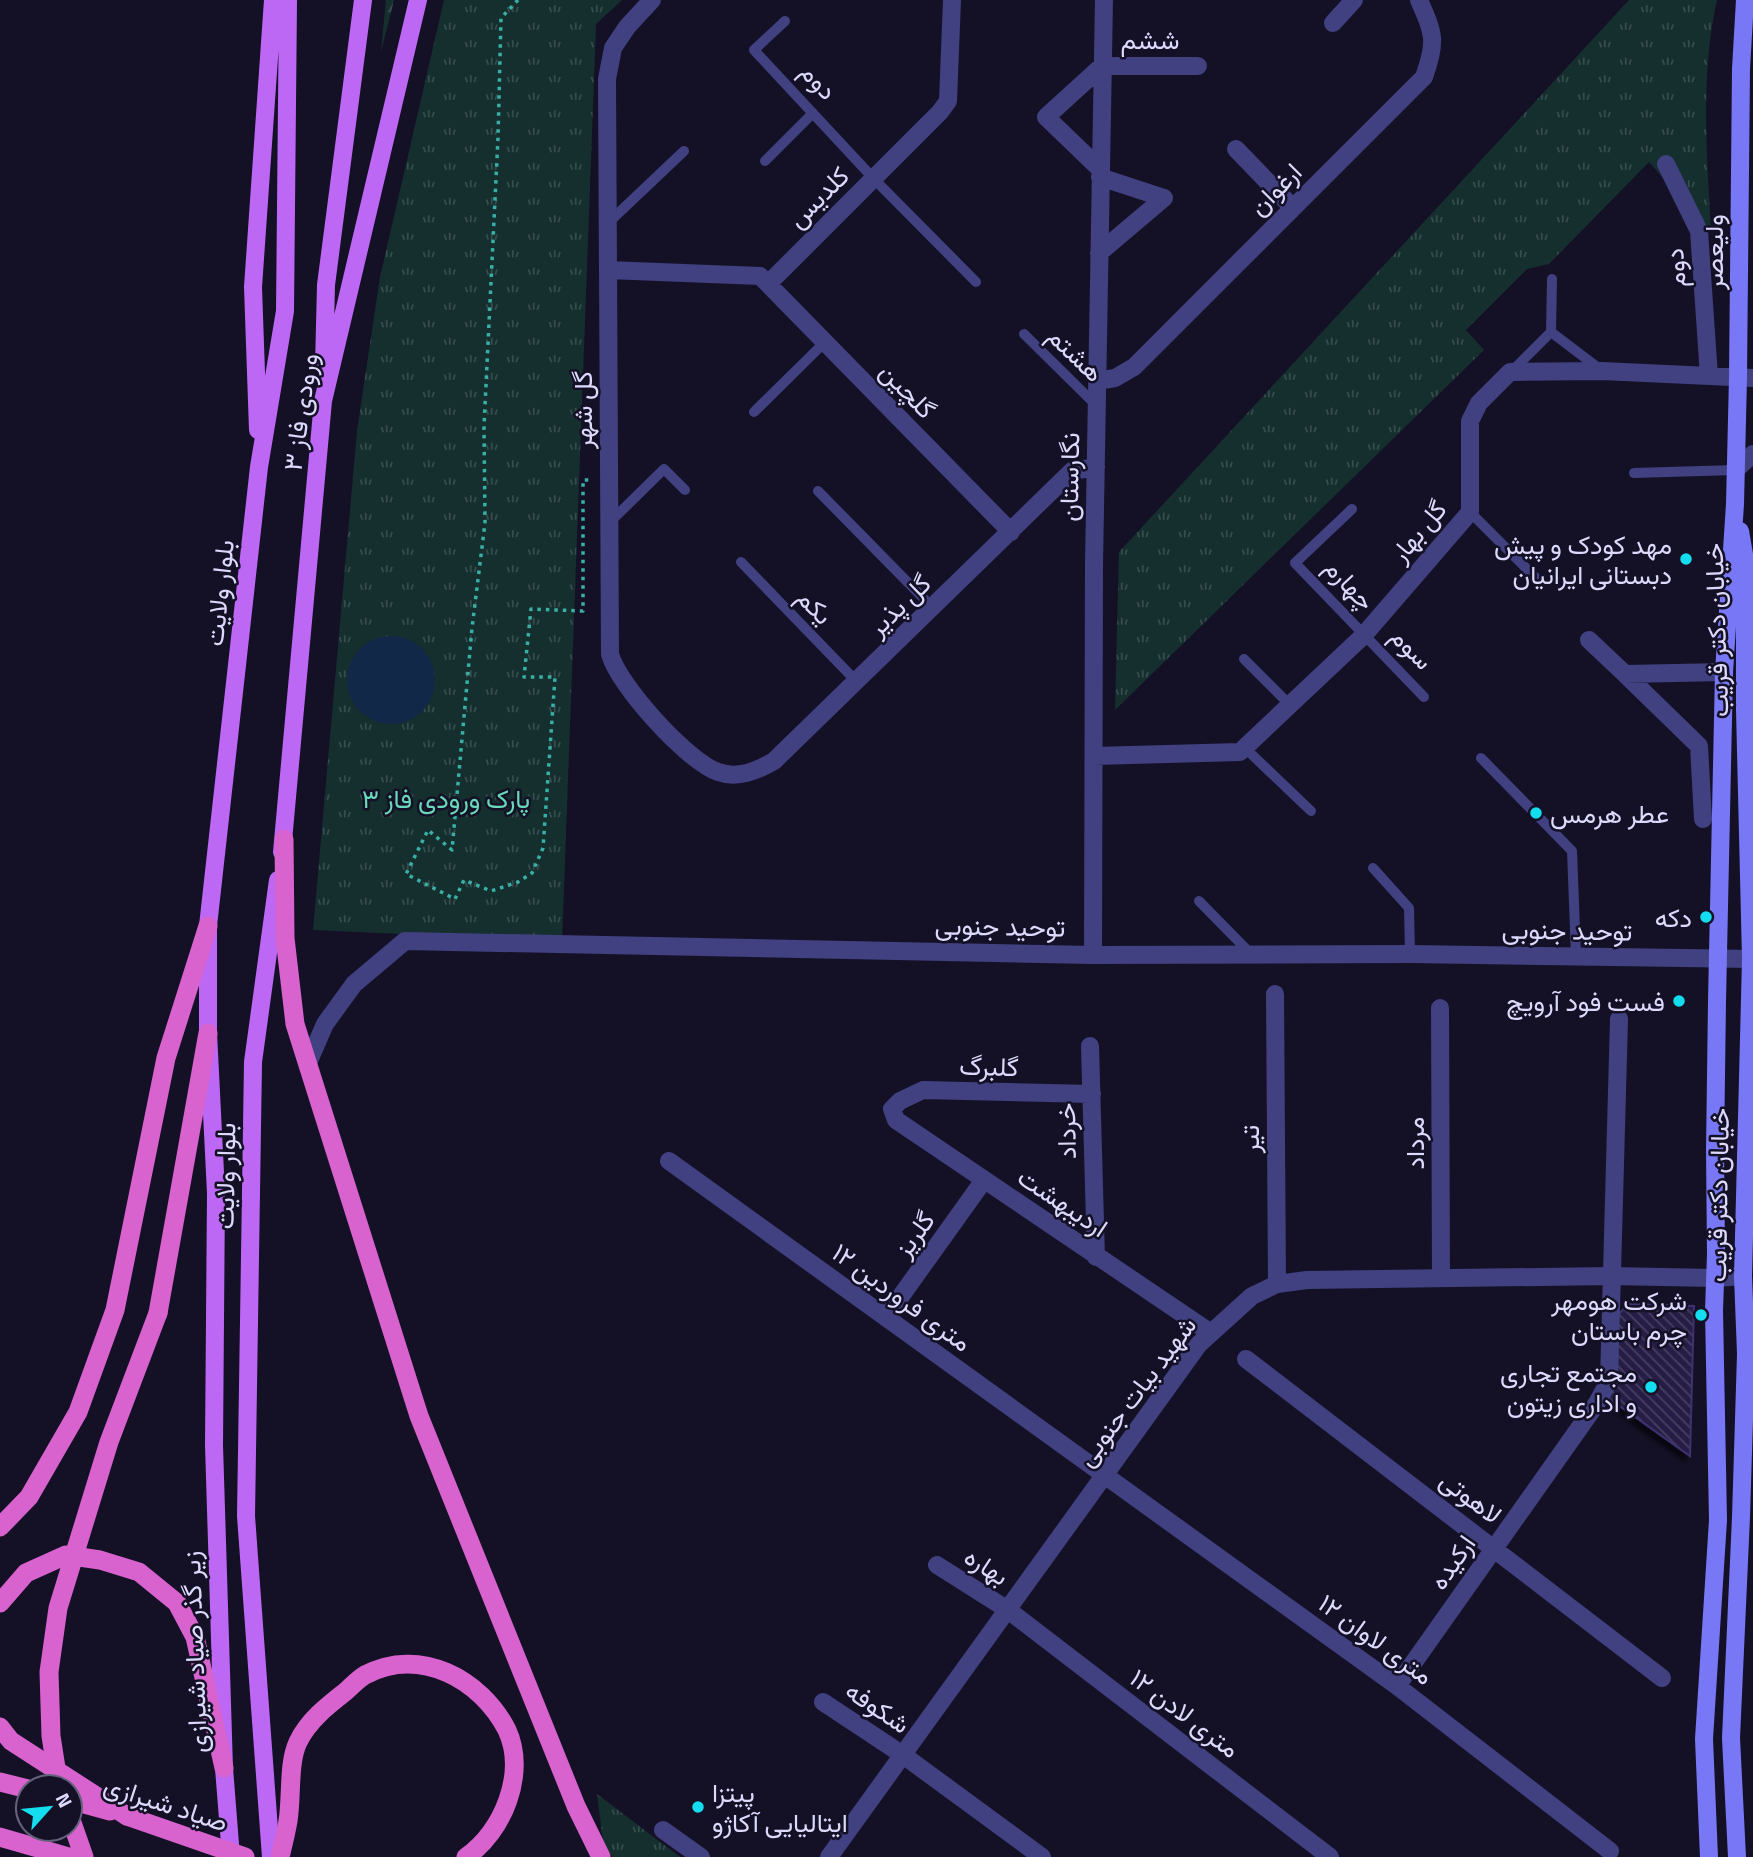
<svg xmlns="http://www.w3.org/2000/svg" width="1753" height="1857" font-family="'Titillium Web',Vazirmatn,sans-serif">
<defs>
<pattern id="grass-tufts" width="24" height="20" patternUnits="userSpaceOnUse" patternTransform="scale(1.75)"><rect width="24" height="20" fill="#152f2e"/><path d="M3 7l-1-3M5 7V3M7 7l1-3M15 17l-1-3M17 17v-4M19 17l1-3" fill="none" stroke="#364d4d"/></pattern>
<pattern id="forest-firs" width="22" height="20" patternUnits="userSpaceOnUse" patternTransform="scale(1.75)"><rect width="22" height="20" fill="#152f2e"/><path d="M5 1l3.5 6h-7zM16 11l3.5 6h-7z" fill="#364d4d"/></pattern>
<pattern id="building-back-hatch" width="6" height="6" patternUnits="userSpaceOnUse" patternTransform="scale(1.75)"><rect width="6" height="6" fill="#261f45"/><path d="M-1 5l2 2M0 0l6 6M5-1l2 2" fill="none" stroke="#453f61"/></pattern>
<filter id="shadow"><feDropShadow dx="-5" dy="5" stdDeviation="2" flood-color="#0009"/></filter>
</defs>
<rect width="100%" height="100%" fill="#141126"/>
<path fill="url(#grass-tufts)" d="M 444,0 L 622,0 L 596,24 L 562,941 L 313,930 L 357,431 L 380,277 Z
M 1629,0 L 1717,0 C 1700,75 1707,156 1711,232 L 1649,162 L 1549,264 L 1527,269 L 1466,330 L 1484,350 L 1115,710 L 1119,552 Z
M 597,1794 L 680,1857 L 612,1857 L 603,1841 Z"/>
<path fill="url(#forest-firs)" d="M 386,0 L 394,0 L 381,52 Z"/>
<path fill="#122849" d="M347 680a44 44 0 1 1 88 0a44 44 0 1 1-88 0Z"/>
<path fill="url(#building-back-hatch)" stroke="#3d3270" stroke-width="2" filter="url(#shadow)" d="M 1628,1304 L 1694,1306 L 1690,1456 L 1607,1397 L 1618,1315 Z"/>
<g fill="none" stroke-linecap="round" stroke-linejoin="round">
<path stroke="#39b0a7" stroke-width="3.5" stroke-dasharray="3.5 5" stroke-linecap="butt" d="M 518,0 L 501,18 L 498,138 L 484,426 L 485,523 L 472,628 L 452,850 L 428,830 L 406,874 L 455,899 L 464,880 L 491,891 L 518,882 L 532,873 L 543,848 L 555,677 L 524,677 L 531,609 L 583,611 L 583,480 L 593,480"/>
<path stroke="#414081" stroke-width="10" d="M 785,21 L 754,50 L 874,179 L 976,282
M 765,161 L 813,113
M 608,223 L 684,151
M 1552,279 L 1551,332 L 1601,370
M 1024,334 L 1097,406
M 1511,372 L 1551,332
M 754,412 L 825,342
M 1634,473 L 1735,470
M 818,491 L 933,608
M 1352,509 L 1295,563 L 1424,697
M 1470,512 L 1539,581
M 610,522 L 664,469 L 685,490
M 741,562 L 857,682
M 1244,659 L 1290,705
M 1245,748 L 1311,811
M 1481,758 L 1572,851 L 1576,956
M 1373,868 L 1409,908 L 1410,954
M 1199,901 L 1251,954"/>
<path stroke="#414081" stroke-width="18" d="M 652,0 L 627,27 L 613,48 L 607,79 L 610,654 C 618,685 687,761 718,772 C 738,779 757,771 774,761 L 1072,471 L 1096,467
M 1333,23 L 1354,0
M 1236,149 L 1293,208
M 1666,164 L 1699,231 L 1709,376
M 1100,169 L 1046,117 L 1102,66 L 1198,66
M 1099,253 L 1164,198 L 1100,177
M 608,270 L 760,276 L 768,284 L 940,112 L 948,101 L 952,0
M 768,284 L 1011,532
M 1097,381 L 1115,378 L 1134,367 L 1424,77 C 1437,41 1434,34 1419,0
M 1735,470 L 1753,454
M 1589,640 L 1625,674 L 1724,672
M 1625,674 L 1699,746 L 1703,819
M 1094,756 L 1240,752 L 1363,636 L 1470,512 L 1470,421 L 1479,403 L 1510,372 L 1602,371 L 1753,378
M 1093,955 L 1094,564 L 1104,0
M 1275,994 L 1277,1284
M 1440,1008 L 1441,1278
M 1090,1046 L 1096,1257
M 1092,1094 L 923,1090 L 900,1101 L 892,1109 L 896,1120 L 1211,1333
M 669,1161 L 1397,1686 L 1610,1851
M 886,1317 L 984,1180
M 1246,1359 L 1662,1678
M 937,1565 L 1008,1610 L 1330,1857
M 1397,1686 L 1597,1403 L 1609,1381 L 1619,1019
M 823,1702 L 903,1755 L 1042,1857
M 663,1830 L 701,1857"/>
<path stroke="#414081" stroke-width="18" d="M 308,1063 L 325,1024 L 354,984 L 405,941 L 1093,955 L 1410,954 L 1753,959
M 829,1857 L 1199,1344 L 1252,1296 L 1277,1284 L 1307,1280 L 1610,1276 L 1716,1278 L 1743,1276"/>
<path stroke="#7877f5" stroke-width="18" d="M 1709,1857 L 1704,1739 L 1718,1520 L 1714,1311 L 1716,1254 L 1715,1150 L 1717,1001 L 1724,672 L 1735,504 L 1738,377 L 1741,69 L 1745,0
M 1737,1857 L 1731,1738 L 1741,1517 L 1746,1354 L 1743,1276 L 1751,959 L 1745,710 L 1745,560 L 1740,531"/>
<path stroke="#bd68f4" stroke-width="18" d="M 324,366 L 326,285 L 363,0
M 258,430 L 253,287 L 273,0
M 282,852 L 323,401 L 418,0
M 231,1857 L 224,1768 L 214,1445 L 216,1193 L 208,1033 L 208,926 L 259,467 L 285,311 L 288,0
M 271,1857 L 246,1516 L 253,1062 L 278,880"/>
<path stroke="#d862ce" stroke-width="19" d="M 284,839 L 285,938 L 295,1024 L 419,1416 L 576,1806 L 601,1857
M 158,1313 L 208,1033
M 0,1527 L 29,1497 L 78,1412 L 115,1310 L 166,1058 L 208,926
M 0,1603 L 26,1573 L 66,1555 L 100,1560 L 139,1572 L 177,1603 L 195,1637 L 224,1768
M 0,1727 L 11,1741 L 127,1816
M 0,1782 L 28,1789
M 70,1800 L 110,1811
M 70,1817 L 84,1857
M 0,1837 L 69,1857
M 280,1857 C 283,1845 286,1833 288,1821 C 292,1797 288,1763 298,1742 C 308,1721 327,1706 345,1692 C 351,1687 358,1679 365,1675 C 420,1646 481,1679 507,1730 C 527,1773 503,1832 466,1857"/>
<path stroke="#d862ce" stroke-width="19" d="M 59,1787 L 51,1736 L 49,1672 L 58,1608 L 109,1442 L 158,1313
M 127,1816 L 245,1857"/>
</g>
<g fill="#13ddee" stroke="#141126" stroke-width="2.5">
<circle cx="1686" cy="559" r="7"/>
<circle cx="1536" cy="813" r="7"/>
<circle cx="1706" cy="917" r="7"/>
<circle cx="1679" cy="1001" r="7"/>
<circle cx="1701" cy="1315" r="7"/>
<circle cx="1651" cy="1387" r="7"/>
<circle cx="698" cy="1807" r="7"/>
</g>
<g text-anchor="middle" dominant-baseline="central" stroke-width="5" stroke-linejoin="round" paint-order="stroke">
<g font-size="26" fill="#dcd9fc" stroke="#141126">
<text x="1150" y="39">ششم</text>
<text transform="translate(819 81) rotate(47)">دوم</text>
<text transform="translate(1275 189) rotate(-45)">ارغوان</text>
<text transform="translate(818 197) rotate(-45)">کلدیس</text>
<text transform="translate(1713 252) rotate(-90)">ولیعصر</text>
<text transform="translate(1675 268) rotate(-94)">دوم</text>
<text transform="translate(1076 354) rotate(44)">هشتم</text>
<text transform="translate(908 390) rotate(46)">گلچین</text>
<text transform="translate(582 410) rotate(-90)">گل شهر</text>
<text transform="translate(300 412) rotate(-82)">ورودی فاز ۳</text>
<text transform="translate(1069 477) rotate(-89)">نگارستان</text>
<text transform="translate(1418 531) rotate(-50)">گل بهار</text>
<text transform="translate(1350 584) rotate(47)">چهارم</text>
<text transform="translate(219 593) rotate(-84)">بلوار ولایت</text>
<text transform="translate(899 605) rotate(-44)">گل پذیر</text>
<text transform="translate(815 606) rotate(46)">یکم</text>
<text transform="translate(1716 630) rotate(-92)">خیابان دکتر قریب</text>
<text transform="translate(1412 648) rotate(45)">سوم</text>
<text transform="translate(1000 926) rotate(1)">توحید جنوبی</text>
<text transform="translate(1567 930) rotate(1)">توحید جنوبی</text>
<text transform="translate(989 1066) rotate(2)">گلبرگ</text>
<text transform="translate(1066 1131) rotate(-91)">خرداد</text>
<text transform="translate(1249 1139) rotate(-90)">تیر</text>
<text transform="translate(1414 1143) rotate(-90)">مرداد</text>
<text transform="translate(225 1176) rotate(-89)">بلوار ولایت</text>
<text transform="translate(1718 1195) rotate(-89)">خیابان دکتر قریب</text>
<text transform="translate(1063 1202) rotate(34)">اردیبهشت</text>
<text transform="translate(914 1234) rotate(-54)">گلریز</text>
<text transform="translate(902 1297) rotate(36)">۱۲ متری فروردین</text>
<text transform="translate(1136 1391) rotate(-53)">شهید بیات جنوبی</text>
<text transform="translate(1471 1497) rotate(37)">لاهوتی</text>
<text transform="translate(1452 1562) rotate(-55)">ارکیده</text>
<text transform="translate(987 1566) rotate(33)">بهاره</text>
<text transform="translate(1376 1639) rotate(36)">۱۲ متری لاوان</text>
<text transform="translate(194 1652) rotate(-92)">زیر گذر صیاد شیرازی</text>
<text transform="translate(878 1707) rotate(34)">شکوفه</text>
<text transform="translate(1185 1713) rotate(37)">۱۲ متری لادن</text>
<text transform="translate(166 1803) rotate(18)">صیاد شیرازی</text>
</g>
<g font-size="26" fill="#dcd9fc" stroke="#141126" text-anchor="end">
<text x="1672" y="544">مهد کودک و پیش<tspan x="1672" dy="30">دبستانی ایرانیان</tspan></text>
<text x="1550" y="813" text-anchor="start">عطر هرمس</text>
<text x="1692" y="917">دکه</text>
<text x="1665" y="1001">فست فود آرویچ</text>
<text x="1687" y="1300">شرکت هومهر<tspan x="1687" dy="30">چرم باستان</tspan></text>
<text x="1637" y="1372">مجتمع تجاری<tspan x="1637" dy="30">و اداری زیتون</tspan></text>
<text x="712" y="1792" text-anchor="start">پیتزا<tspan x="712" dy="30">ایتالیایی آکاژو</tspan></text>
</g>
<g font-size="26" fill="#69d8ba" stroke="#141126">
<text x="446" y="798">پارک ورودی فاز ۳</text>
</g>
</g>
<g transform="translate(49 1808) rotate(63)"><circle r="33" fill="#141126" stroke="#64617c" stroke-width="2"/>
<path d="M0-5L12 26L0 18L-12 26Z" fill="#13ddee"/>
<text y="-10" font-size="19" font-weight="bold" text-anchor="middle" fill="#dcd9fc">N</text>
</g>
</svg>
